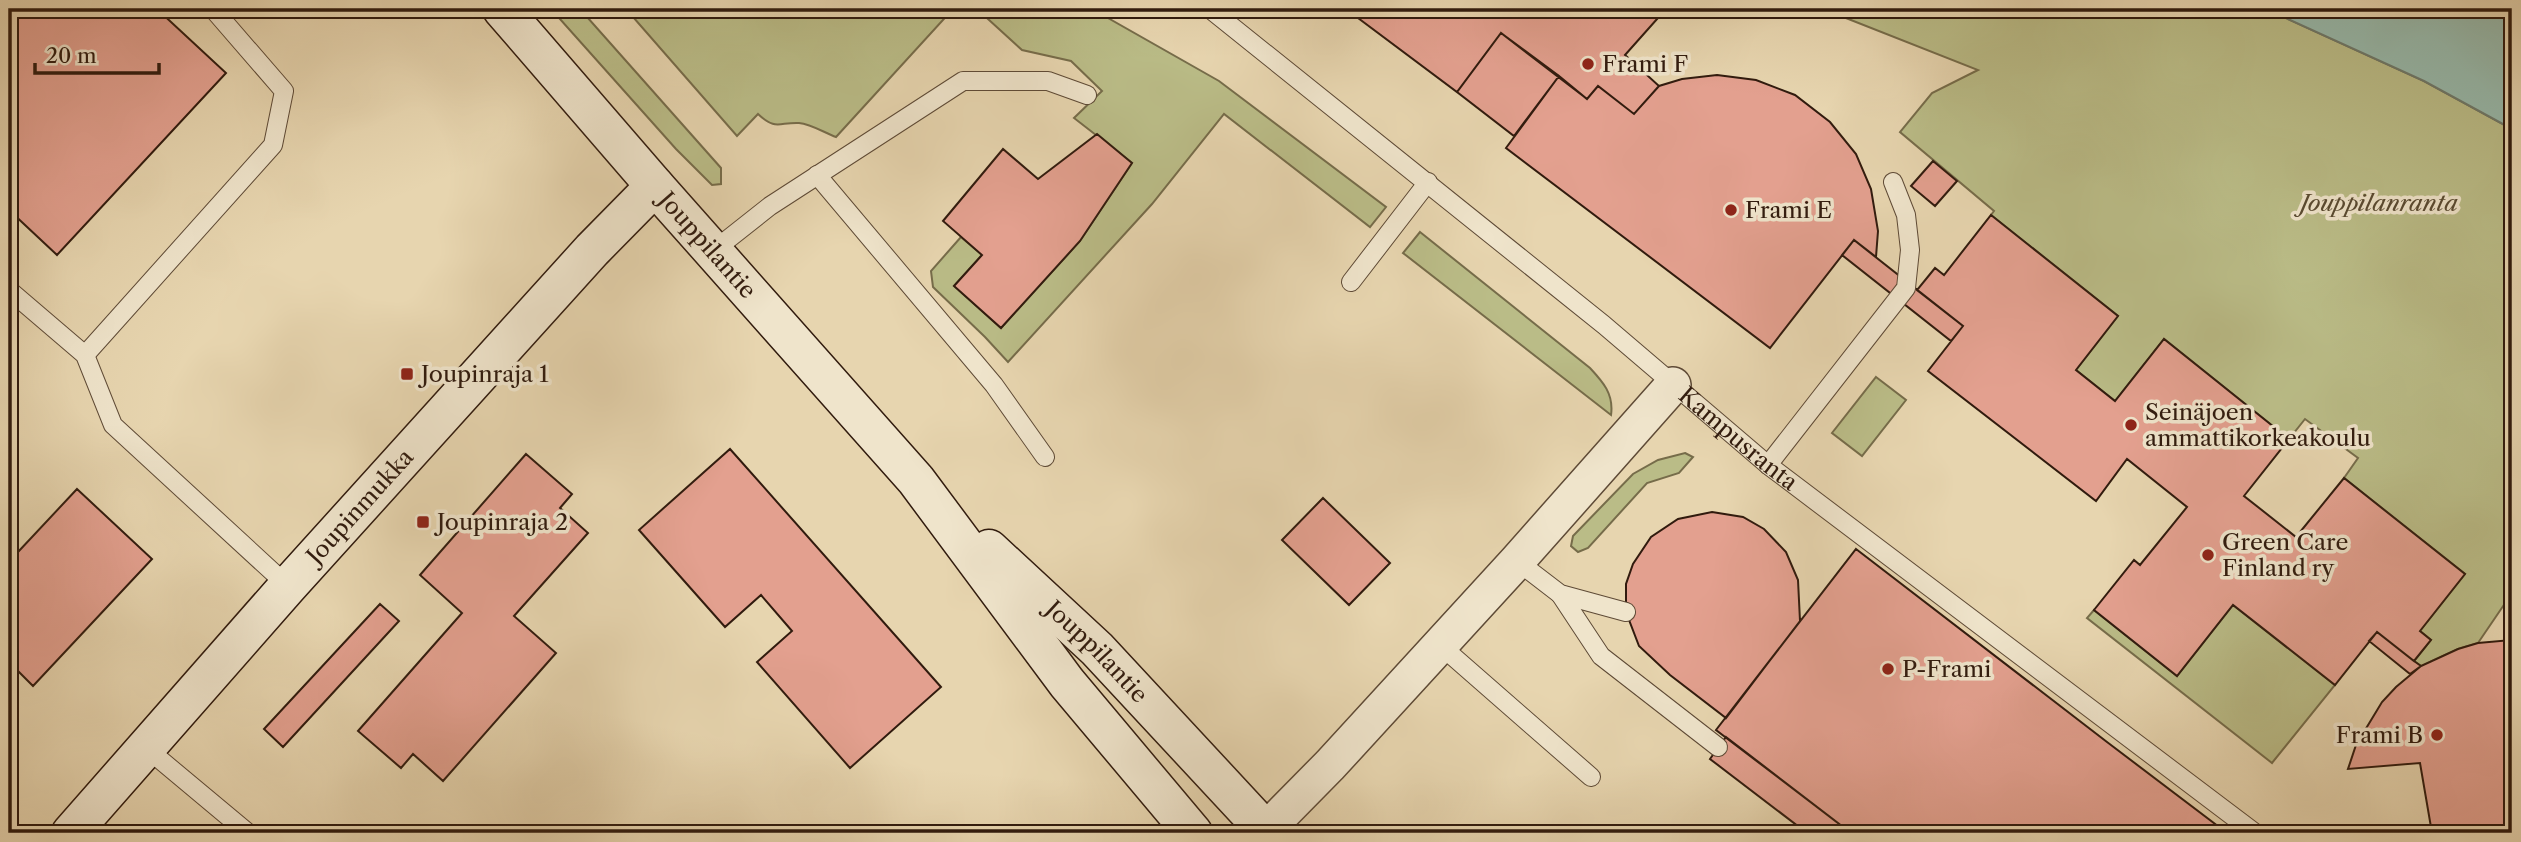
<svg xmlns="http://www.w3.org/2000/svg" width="2521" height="842" font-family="'Libre Caslon Text',serif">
<rect width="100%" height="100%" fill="#e7d5af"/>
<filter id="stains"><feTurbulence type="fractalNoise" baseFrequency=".00286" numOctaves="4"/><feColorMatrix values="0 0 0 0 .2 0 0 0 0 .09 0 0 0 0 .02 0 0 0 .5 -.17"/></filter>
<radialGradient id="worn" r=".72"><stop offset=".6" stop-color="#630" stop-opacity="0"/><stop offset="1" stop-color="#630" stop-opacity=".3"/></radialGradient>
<path fill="#babc87" stroke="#766c4a" stroke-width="2" d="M 551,9 L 580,9 L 721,168 L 721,184 L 712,185 L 676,149 Z
M 626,9 L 953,9 L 836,137 C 825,133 811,124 799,123 C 779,122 776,131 758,114 L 737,136 Z
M 977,9 L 1092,9 L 1219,81 L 1386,207 L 1370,227 L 1224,114 L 1152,204 L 1008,362 L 985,337 L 933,287 L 931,271 L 961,237 L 982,255 L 954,286 L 1001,328 L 1080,241 L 1132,163 L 1074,118 L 1102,91 L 1071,61 L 1022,50 Z
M 1823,9 L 2266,9 L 2424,81 L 2512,129 L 2512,593 L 2478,643 L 2458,649 L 2421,666 L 2414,661 L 2431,640 L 2420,631 L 2465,574 L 2344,478 L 2358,458 L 2305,419 L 2289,439 L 2164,339 L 2115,401 L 2076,370 L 2118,316 L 1991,215 L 1994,211 L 1900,132 L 1932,93 L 1978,70 Z
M 1420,232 L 1590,368 C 1603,382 1614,394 1611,415 L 1403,253 Z
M 1876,377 L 1906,400 L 1862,456 L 1832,433 Z
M 1685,453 L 1693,457 L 1679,473 L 1647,483 L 1588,548 L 1578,552 L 1571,546 L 1573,536 L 1633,474 L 1658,460 Z
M 2233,605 L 2335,685 L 2272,763 L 2087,618 L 2094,610 L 2177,676 Z"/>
<path fill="#97b9ab" stroke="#6e7a6c" stroke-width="2" d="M 2266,9 L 2512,9 L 2512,129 L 2424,81 Z"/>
<path fill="#e3a08f" stroke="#311b0e" stroke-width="2" d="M 9,9 L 157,9 L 226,73 L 57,255 L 9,210 Z
M 1346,9 L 1666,9 L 1625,55 L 1659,86 L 1634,114 L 1598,86 L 1587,99 L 1501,33 L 1457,92 Z
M 1501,33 L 1559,76 L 1514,136 L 1457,92 Z
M 1717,75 L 1756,80 L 1795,95 L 1830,122 L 1856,154 L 1871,189 L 1878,231 L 1876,257 L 1854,240 L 1770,348 L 1506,148 L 1559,76 L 1587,99 L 1598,86 L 1634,114 L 1659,86 L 1682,79 Z
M 1097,134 L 1132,163 L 1080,241 L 1001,328 L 954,286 L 982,255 L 943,221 L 1003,149 L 1038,179 Z
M 1933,161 L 1957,181 L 1935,206 L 1911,186 Z
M 1991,215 L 2118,316 L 2076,370 L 2115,401 L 2164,339 L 2289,439 L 2244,496 L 2296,537 L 2344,478 L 2465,574 L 2420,631 L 2431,640 L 2414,661 L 2377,632 L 2335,685 L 2233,605 L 2177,676 L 2094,610 L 2134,560 L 2140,565 L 2187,507 L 2127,459 L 2096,501 L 1928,371 L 1963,326 L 1917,290 L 1935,268 L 1944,275 Z
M 1854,240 L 1963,326 L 1951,341 L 1842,255 Z
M 730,449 L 941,687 L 850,768 L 757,662 L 792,631 L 761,595 L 725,627 L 639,530 Z
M 526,454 L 572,494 L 560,508 L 588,533 L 514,616 L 556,653 L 443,781 L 413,754 L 401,768 L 358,731 L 462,613 L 420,575 Z
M 77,489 L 152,559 L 33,686 L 9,662 L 9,543 L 18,552 Z
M 1323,498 L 1390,563 L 1349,605 L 1282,540 Z
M 1712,512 L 1743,517 L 1764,529 L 1786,552 L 1798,580 L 1800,621 L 1726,718 L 1670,675 L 1639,646 L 1626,612 L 1626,584 L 1633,564 L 1651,537 L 1678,519 Z
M 1856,549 L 2107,742 L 2227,833 L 1851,833 L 1716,730 Z
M 380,604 L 399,621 L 283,747 L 264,729 Z
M 2377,632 L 2414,661 L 2421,666 L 2410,674 L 2369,641 Z
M 2511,640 L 2512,833 L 2432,833 L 2420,763 L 2348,769 L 2356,745 L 2382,702 L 2396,687 L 2421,666 L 2458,649 L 2478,643 Z
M 1726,737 L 1851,833 L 1807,833 L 1710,759 Z"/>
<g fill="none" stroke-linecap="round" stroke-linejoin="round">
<g stroke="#5e4a36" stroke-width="20">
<g id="lane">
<path id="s1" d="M 1210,9 L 1604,325 L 1768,465 L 2255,833"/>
<path d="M 817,175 L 994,385 L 1045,457"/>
<path d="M 713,251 L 770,206 L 963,81 L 1048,81 L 1087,95"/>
<path d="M 1351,282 L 1428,182"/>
<path d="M 9,290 L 85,355 L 113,425 L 288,586"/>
<path d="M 85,355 L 273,145 L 284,91 L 213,9"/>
<path d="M 1768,465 L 1906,288 L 1910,250 L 1906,215 L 1893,182"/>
<path d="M 1517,561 L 1560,594 L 1626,612"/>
<path d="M 1560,594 L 1601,656 L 1718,747"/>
<path d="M 1440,645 L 1591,777"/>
<path d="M 145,747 L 248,833"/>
</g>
</g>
<g stroke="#5e4a36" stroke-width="38">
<path id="street" d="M 1263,833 L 1330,765 L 1517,561 L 1673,385"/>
</g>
<g stroke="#311b0e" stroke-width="41">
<g id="secondary">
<path id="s2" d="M 502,9 L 655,186 L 916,480 L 1067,683 L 1193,833"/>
<path id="s3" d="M 989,549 L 1097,649 L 1268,833"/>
<path id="s4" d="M 71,833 L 288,586 L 592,250 L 655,186"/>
</g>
</g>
<use href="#lane" stroke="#efe4cb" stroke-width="18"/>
<use href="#street" stroke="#efe4cb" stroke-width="35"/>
<use href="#secondary" stroke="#efe4cb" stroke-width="38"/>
</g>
<g fill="#8f2418" stroke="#efe4cb" stroke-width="2.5">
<circle cx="1588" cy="64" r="7"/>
<circle cx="1731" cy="210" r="7"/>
<rect x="400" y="367" width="14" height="14" rx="3.5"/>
<circle cx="2131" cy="425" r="7"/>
<rect x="416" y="515" width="14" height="14" rx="3.5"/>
<circle cx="2208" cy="555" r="7"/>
<circle cx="1888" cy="669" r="7"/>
<circle cx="2437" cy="735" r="7"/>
</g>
<g text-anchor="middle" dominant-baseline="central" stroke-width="7" stroke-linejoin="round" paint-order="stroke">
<g font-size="23" fill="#311b0e" stroke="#efe4cb" text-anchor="start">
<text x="1602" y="64">Frami F</text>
<text x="1745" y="210">Frami E</text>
<text x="421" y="374">Joupinraja 1</text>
<text x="2145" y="412">Seinäjoen<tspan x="2145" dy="26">ammattikorkeakoulu</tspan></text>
<text x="437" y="522">Joupinraja 2</text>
<text x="2222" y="542">Green Care<tspan x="2222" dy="26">Finland ry</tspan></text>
<text x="1902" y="669">P-Frami</text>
<text x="2423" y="735" text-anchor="end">Frami B</text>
</g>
<g font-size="23" font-style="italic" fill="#5a4b32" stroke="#efe4cb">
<text x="2379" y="203">Jouppilanranta</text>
</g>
<g font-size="23" fill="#311b0e" stroke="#efe4cb">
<text stroke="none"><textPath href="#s2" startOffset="313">Jouppilantie</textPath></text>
<text stroke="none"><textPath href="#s1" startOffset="681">Kampusranta</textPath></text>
<text stroke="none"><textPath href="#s4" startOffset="436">Joupinmukka</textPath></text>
<text stroke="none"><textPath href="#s3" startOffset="149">Jouppilantie</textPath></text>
</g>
</g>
<rect width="2521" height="842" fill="none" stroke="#e7d5af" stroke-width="35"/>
<rect x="10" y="10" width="2500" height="821" fill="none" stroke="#311b0e" stroke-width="3.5"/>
<rect x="18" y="18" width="2486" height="807" fill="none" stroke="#311b0e" stroke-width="2"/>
<path d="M35 63v10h124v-10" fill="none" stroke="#311b0e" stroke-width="3.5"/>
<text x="46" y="63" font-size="21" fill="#311b0e" stroke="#efe4cb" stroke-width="5" paint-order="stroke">20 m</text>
<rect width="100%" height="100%" filter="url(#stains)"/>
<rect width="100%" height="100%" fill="url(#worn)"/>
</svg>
